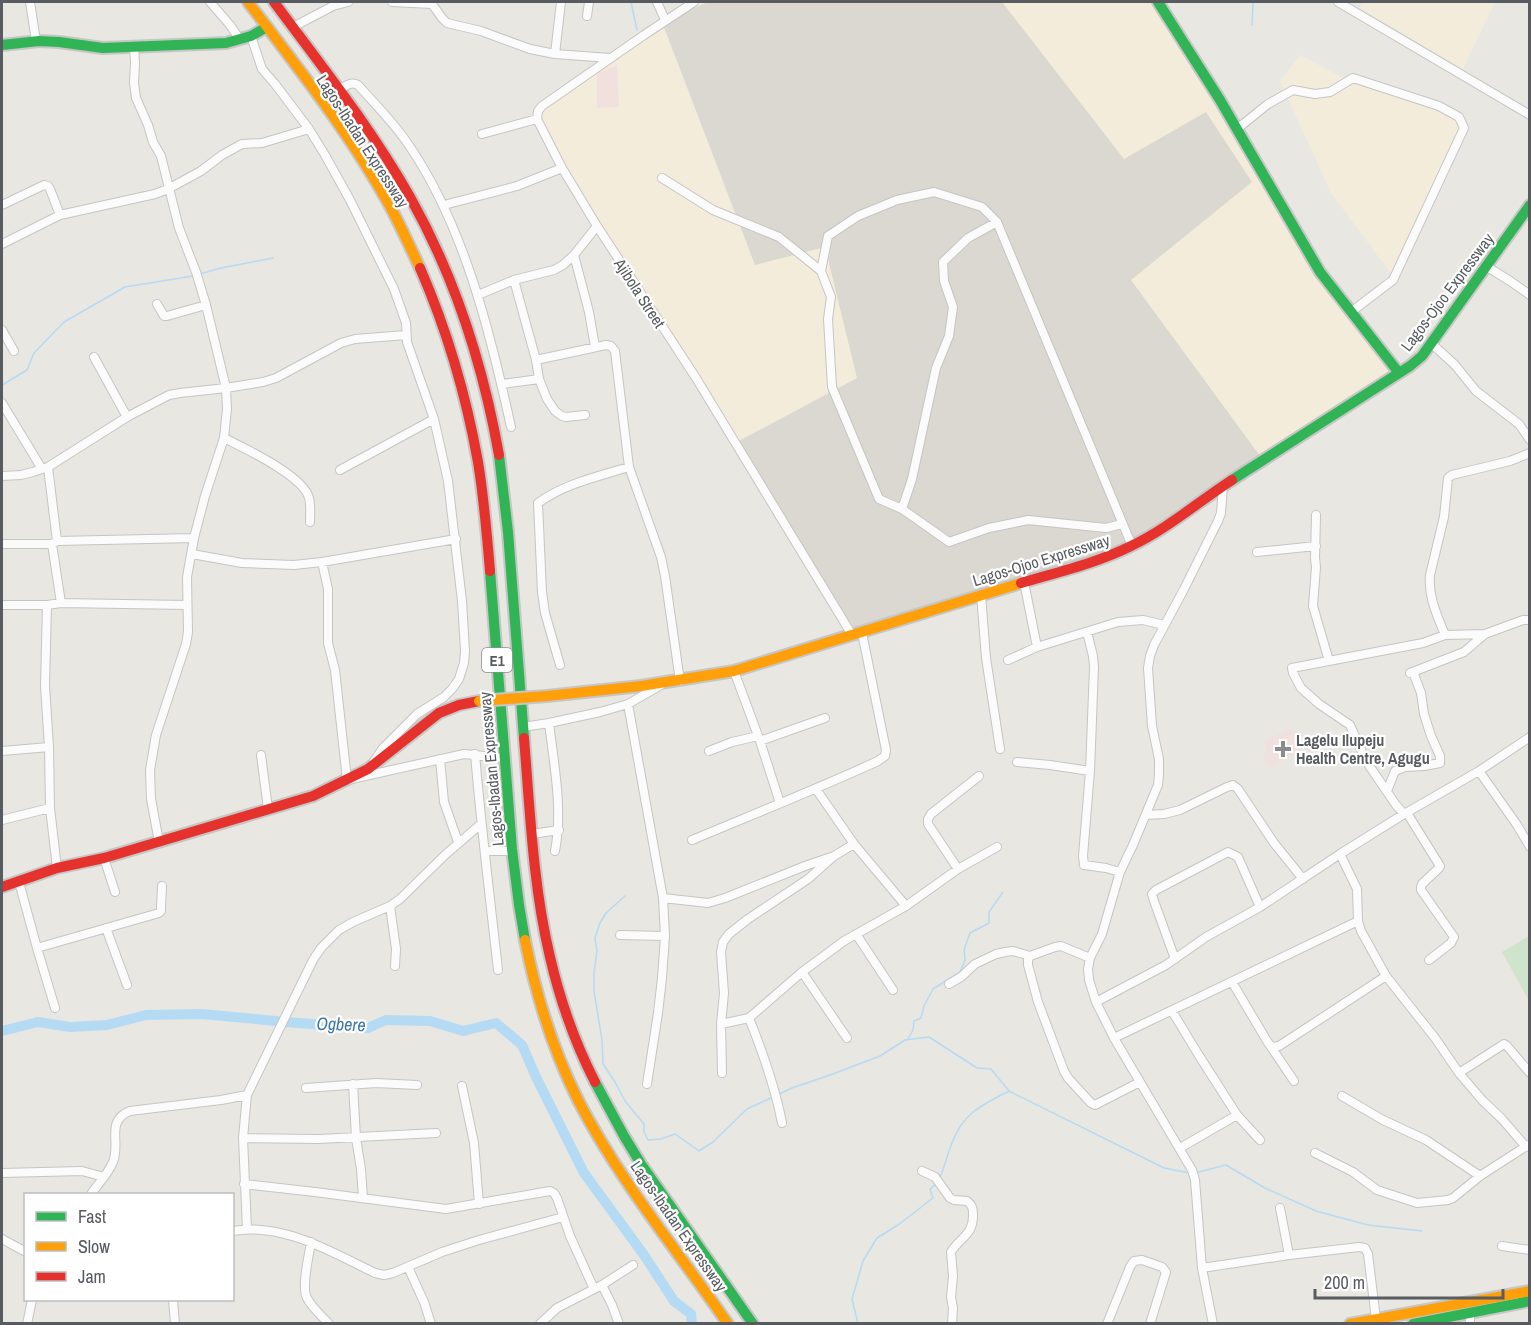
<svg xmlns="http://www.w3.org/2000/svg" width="1531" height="1325" font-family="'Archivo Narrow',sans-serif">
<rect width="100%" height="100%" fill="#e8e7e2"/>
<path fill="#f3ecda" d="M 697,2 L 1155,2 L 1391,369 L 1254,460 L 847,617 L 544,132 L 536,110 Z
M 1363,2 L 1495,2 L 1463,69 L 1360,8 Z
M 1300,55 L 1353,83 L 1455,117 L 1460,133 L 1393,276 L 1331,193 L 1280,81 Z"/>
<path fill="#dad8d1" d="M 708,2 L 1002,2 L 1124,159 L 1206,112 L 1252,182 L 1131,280 L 1263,460 L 1134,551 L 852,635 L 737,442 L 857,378 L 825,247 L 755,265 L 662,22 Z"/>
<path fill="#f1e1de" d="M 617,65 L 619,107 L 597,108 L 597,74 Z
M 1289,729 L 1299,733 L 1307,745 L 1270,769 L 1262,755 L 1267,753 L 1263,742 Z"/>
<path fill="#d0e4cd" d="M 1529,936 L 1529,1001 L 1502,952 Z"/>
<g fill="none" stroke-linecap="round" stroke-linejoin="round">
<path stroke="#b5daf4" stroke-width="1.5" d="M 631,2 L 637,30
M 1252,25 L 1253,2
M 200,274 L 221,268 L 273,258
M 2,385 L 27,370 L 34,353 L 64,322 L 125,287 L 193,276
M 625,896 L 606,913 L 600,923 L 595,938 L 597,951 L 594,973 L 594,991 L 602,1040 L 603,1064 L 615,1082 L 625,1101 L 644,1124 L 644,1132 L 648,1140 L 661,1139 L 675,1134 L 699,1151 L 713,1142 L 747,1109 L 773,1097
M 908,1039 L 913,1030 L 914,1021 L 921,1018 L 924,1006 L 933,989 L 960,972 L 965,960 L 964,950 L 970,933 L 989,923 L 989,912 L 1003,892
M 777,1095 L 792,1088 L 833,1074 L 880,1056 L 905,1040 L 929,1037 L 977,1068 L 991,1069 L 1009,1091 L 1164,1168 L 1190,1173
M 1195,1173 L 1226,1165 L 1265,1188 L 1316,1211 L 1368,1225 L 1422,1231
M 939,1179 C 945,1167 947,1155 952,1143 C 963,1113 982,1105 1009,1091
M 858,1324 L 852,1299 L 863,1261 L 877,1238 L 898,1225 L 933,1198 L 930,1189 L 937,1183"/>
<path stroke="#b5daf4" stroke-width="10" d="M 2,1031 L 38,1022 L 70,1027 L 107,1025 L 146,1015 L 201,1014 L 298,1023 L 368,1028 L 386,1020 L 430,1021 L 463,1031 L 496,1023 L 522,1045 L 536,1077 L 584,1173 L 644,1255 L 674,1301 L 691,1314 L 692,1324"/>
<g stroke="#c5c5c4" stroke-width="10">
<path id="street" d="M 30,2 L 36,41
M 210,2 L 230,25 L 240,40
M 392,2 L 432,4 L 442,18 L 447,23 L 481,31 L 530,49 L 555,54 L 610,58
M 657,2 L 665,20
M 694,2 L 644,35 L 542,106 L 538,111 L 537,119 L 562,168 L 597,226 L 696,378 L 852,635
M 1338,2 L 1530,115
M 587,16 L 589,2
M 293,27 L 333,6 L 348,2
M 251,36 L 262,69 L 275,84 L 309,129 L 325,155 L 350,200 L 394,289 L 406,323 L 407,342 L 434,419 L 448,481 L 462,601 L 465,651 L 464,663 L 459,679 L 452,689 L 444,697 L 417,714 L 383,748 L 374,761
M 134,47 L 135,63 L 134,83 L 136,98 L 148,125 L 153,142 L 161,156 L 179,228 L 196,272 L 206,305 L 226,388 L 227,409 L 224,438 L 205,496 L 194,538 L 187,577 L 188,632 L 186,644 L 156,735 L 150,770 L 151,799 L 159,842
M 555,54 L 561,2
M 339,90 C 345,86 351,81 358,85 C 374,103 392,121 406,141 C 463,222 490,331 511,427
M 1237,129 L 1268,104 L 1293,90 L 1315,94 L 1330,92 L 1353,78 L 1439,106 L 1459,117 L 1464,128 L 1393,280 L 1351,312
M 482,134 L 537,119
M 662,178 L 713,210 L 779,237 L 821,271 L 831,297 L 828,319 L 832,387 L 879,499 L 902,509 L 949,542 L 989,528 L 1028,520 L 1106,528 L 1122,524
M 2,205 L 44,185 L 48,186 L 50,189 L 60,215
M 444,205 L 517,186 L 562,168
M 2,244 L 60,215 L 155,194 L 168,189 L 201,171 L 222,155 L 242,144 L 262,143 L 309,129
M 574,255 L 589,312 L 595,347
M 1486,266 L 1510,281 L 1530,295
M 821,271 L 828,236 L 858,216 L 897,200 L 934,192 L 982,207 L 997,222
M 514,280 L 536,360 L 539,379 L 547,399 L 555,411 L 562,416 L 566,417 L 585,415
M 478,295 L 514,280 L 554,270 L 563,265 L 574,255 L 597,226
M 157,304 L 164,316 L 167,316 L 206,305
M 2,330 L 14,351
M 1431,343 L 1455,365 L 1476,391 L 1519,424 L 1530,440
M 94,357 L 127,417
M 536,360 L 606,345 L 611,346 L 615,351 L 629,467 L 661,557 L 665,576 L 680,681
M 502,384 L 539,379
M 2,403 L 42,469
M 224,438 C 244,448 304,476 309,498 C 311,505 310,514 310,522
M 48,467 L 57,541
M 340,470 L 434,419
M 2,476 L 21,475 L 33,472 L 48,467 L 127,417 L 169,395 L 180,393 L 226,388 L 263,382 L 276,378 L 341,343 L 355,339 L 406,335
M 902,509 L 912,479 L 936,368 L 949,336 L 953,307 L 944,281 L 943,262 L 968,238 L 997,222 L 1132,546
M 1316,515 L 1315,558 L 1316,567 L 1313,606 L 1329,661
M 2,544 L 52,544 L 57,541 L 194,538
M 52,544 L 61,603
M 1257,552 L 1316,546
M 192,554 L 242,563 L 294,565 L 322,562 L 456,539
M 322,562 L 328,589 L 328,643 L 335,670 L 347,780 L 464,754 L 504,758
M 1024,582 L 1037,647
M 981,595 L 986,658 L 1000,749
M 2,605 L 47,605 L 61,603 L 187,605
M 47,605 L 45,686 L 49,747 L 50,808 L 57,868
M 1087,632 L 1093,656 L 1094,667 L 1090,771 L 1083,856 L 1084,865 L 1106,868 L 1120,872
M 1445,635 C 1437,615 1428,597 1430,575 L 1444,517 L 1448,478 L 1452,475 L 1510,461 L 1530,453
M 1008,660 L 1037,647 L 1118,622 L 1143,620 L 1164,625
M 560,665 L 545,613 L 542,592 L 538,503 C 564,484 599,476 629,467
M 734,671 L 760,741 L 780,803
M 1410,673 L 1464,652 L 1485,634
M 628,704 L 663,898 L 665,936 L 662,978 L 658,1013 L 647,1084
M 549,723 C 554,765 563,809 555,851
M 523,727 L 549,723 L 600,712 L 628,704 L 661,685
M 760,741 L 825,718
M 2,751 L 49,747
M 709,751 L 732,742 L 758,736
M 475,754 C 481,826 490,898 498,970
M 261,755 L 268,809
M 440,759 L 444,802 L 458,842
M 1017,762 L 1050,765 L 1090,771
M 1479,771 L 1517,825 L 1530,847
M 816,789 L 854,844 L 906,906
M 1387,791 L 1395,771 L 1405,767 L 1424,766 L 1440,763 L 1440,756 L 1431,736 L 1424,714 L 1421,693 L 1413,672
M 1407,813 L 1440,866 L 1439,868 L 1422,884 L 1421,887 L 1421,890 L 1454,937 L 1451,943 L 1429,960
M 1404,814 L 1396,805 L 1366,761 L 1350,725 L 1319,704 L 1301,688 L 1293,673 L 1292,668 L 1423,643 L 1445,635 L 1485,634 L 1523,620 L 1530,620
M 1146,815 L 1164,814 L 1180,810 L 1227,787 L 1233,785 L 1238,789 L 1274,843 L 1303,879
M 2,820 L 50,808
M 532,834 L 559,830
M 692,840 C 754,814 817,789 878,761 L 885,756 L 886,750 L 862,633
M 486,851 L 512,851
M 1340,854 L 1357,889 L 1358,921 L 1361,931 L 1386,976 L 1435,1038 L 1459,1073 L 1482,1100 L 1502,1119 L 1526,1147
M 104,858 L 115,892
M 958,869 L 928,824 L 928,819 L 931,814 L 979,776
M 19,882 L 37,948 L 55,1008
M 663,898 L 708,903 L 725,898 L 805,866 L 834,856 L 854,844
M 390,906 L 396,949 L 395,966
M 106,928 L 127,985
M 856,934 L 893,990
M 620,935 L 665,936
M 37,948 L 159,913 L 161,911 L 161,907 L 162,886
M 1030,956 L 1028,960 L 1028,965 L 1038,1002 L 1064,1071 L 1068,1078 L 1091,1103 L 1095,1105 L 1140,1082
M 1175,959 L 1154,901 L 1152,894 L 1156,890 L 1228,852 L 1238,857 L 1260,907
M 802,972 L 847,1038
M 1232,982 L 1267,1041 L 1294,1081
M 949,984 L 961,977 L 975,964 L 996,954 L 1005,952 L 1013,951 L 1030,956 L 1055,947 L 1061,946 L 1090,958
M 1096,1002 L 1166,965 L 1206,937 L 1260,907 L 1340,854 L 1404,814 L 1479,771 L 1530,737
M 1172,1011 L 1198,1054 L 1237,1115 L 1260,1140
M 749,1018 C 763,1053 775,1086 782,1123
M 721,1024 L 749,1018 L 802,972 L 844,941 L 906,906 L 958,869 L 997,847
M 1114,1038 L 1358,921
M 1272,1047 L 1279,1046 L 1386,976
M 722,1073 L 721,1024 L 724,993 L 721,952 L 723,942 L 729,934 L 748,919 L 808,879 L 834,856
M 1459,1073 L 1504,1044 L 1507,1046 L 1530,1073
M 353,1084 L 356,1138 L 361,1169 L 363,1198
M 462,1086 L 474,1143 L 479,1204
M 306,1088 L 376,1083 L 417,1085
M 1342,1096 L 1383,1120 L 1426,1140 L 1480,1176
M 243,1138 L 319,1139 L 436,1133
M 1180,1148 L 1237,1115
M 1315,1153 L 1353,1172 L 1377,1190 L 1417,1203 L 1448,1200 L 1453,1198 L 1480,1176 L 1528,1145
M 922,1171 L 935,1177 L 950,1198 L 954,1200 L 967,1201 C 972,1205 973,1208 973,1214 C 974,1235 960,1237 951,1252 L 953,1276 L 951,1297 L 953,1308 L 952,1324
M 2,1173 L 82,1171 L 104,1177
M 244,1184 L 315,1192 L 446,1209 L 550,1191 L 554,1193 L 557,1198 L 570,1236 L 594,1289
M 91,1194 C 98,1184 108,1174 113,1162 C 121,1142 105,1121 130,1111 L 221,1100 L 247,1095
M 1280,1208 L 1289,1255
M 247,1229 L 243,1138 L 247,1095 L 313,960 L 321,948 L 339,930 L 353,922 L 390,906 L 400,899 L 446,854 L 481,824
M 232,1231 C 283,1222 331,1252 375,1273 L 384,1275 L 393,1273 L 442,1252 L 479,1240 L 563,1217
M 2,1239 L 26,1252
M 311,1242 C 309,1256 301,1287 307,1298 C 312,1308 322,1316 329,1324
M 1502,1246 L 1530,1250
M 408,1267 L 424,1302 L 431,1324
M 1202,1268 L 1289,1255 L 1359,1247 L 1365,1248 L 1368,1254 L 1376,1319
M 602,1285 L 612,1305 L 619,1324
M 173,1300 L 175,1324
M 1470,1313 L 1470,1324
M 27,1324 L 32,1300
M 540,1324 L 557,1308 L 602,1285 L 633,1265
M 1107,1324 L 1130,1267 L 1134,1261 L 1142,1260 L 1162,1267 L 1166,1272 L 1150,1324
M 1213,1324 L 1202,1268 L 1195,1180 L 1192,1170 L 1114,1038 L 1096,1002 L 1089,980 L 1088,969 L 1090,958 L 1102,934 L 1120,872 L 1133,845 L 1158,785 L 1159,774 L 1159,759 L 1152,726 L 1148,668 L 1150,656 L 1154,645 L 1183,591 L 1218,521 L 1221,513 L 1223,486"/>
</g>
<g stroke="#c5c6c5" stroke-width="14">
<path id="fast" d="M 1158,2 L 1220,100 L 1320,272 L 1399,373
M 2,45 L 39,41 L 59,42 L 103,48 L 226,43 L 251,36 L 267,27
M 499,455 L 508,532 L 524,738
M 1232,480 L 1410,366 L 1422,356 L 1530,205
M 490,571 L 512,849 L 519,905 L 525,940
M 595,1082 L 624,1136 L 641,1164 L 753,1324
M 1413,1324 L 1530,1301"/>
</g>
<g stroke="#c5c6c5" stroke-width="14">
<path id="slow" d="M 248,2 C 299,69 352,136 392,210 C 402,229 411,249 420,268
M 547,696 L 641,686 L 734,671 L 1021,583
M 525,940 C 536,995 553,1050 578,1100 C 619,1180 677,1250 728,1324
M 1350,1324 L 1530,1291"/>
</g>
<g stroke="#c5c6c5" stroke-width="14">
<path id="jam" d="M 274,2 C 321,65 371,128 410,197 C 455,277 483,365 499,455
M 420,268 C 447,330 466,395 478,462 C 484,498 487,535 490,571
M 1021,583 C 1058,572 1097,563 1131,546 C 1167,529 1198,502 1232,480
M 524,738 C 530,811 533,886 550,957 C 560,1000 575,1043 595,1082
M 2,887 L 57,868 L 104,858 L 313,796 L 368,769 L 439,713 L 459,705 L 479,701"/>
</g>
<use href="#street" stroke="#fcfbfb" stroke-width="8"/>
<use href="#fast" stroke="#30b455" stroke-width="10"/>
<use href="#slow" stroke="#ff9f0a" stroke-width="10"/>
<use href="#jam" stroke="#e5322d" stroke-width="10"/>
<g stroke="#c5c6c5" stroke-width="14" stroke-linecap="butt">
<path id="slow-bridge" d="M 479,701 L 547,696"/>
</g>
<use href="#slow-bridge" stroke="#ff9f0a" stroke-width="10"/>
</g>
<path fill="#8a8d8e" stroke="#fff" stroke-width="2" d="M1280 740h6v6h6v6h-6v6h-6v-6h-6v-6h6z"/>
<g text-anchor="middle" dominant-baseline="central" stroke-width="4.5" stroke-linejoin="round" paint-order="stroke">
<rect fill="#fff" stroke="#8a8d90" stroke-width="1.5" x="482" y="648" width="30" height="24" rx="4.5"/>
<g font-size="15" font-weight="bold" fill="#585c60">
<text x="497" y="660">E1</text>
</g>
<g font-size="16" fill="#585c60" stroke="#fff">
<text transform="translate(363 141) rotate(57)">Lagos-Ibadan Expressway</text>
<text transform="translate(1447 292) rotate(-53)">Lagos-Ojoo Expressway</text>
<text transform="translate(640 293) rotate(57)">Ajibola Street</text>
<text transform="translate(1041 560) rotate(-17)">Lagos-Ojoo Expressway</text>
<text transform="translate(491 769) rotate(-95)">Lagos-Ibadan Expressway</text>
<text transform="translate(679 1226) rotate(55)">Lagos-Ibadan Expressway</text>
</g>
<g font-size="16" font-weight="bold" fill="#585c60" stroke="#fff" text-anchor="start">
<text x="1296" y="740">Lagelu Ilupeju<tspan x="1296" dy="18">Health Centre, Agugu</tspan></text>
</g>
<g font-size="18" font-style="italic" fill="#3e77ac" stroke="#fff">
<text transform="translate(341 1024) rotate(2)">Ogbere</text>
</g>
</g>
<rect width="1531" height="1325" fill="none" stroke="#585c60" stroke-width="6"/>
<rect x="24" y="1193" width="210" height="108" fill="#ffffff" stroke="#bcbebf" stroke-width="1.5"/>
<rect x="36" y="1212" width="30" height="9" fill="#30b455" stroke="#bcbebf" stroke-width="1.5"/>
<text x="78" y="1223" font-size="18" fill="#585c60">Fast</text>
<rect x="36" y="1242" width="30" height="9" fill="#ff9f0a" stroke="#bcbebf" stroke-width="1.5"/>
<text x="78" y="1253" font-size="18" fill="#585c60">Slow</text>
<rect x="36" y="1272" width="30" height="9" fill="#e5322d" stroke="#bcbebf" stroke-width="1.5"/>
<text x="78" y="1283" font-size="18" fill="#585c60">Jam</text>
<path d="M1315 1289v9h188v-9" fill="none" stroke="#585c60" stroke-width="3"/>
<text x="1324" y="1289" font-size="18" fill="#585c60" stroke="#ffffff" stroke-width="4.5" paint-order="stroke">200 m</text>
</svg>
